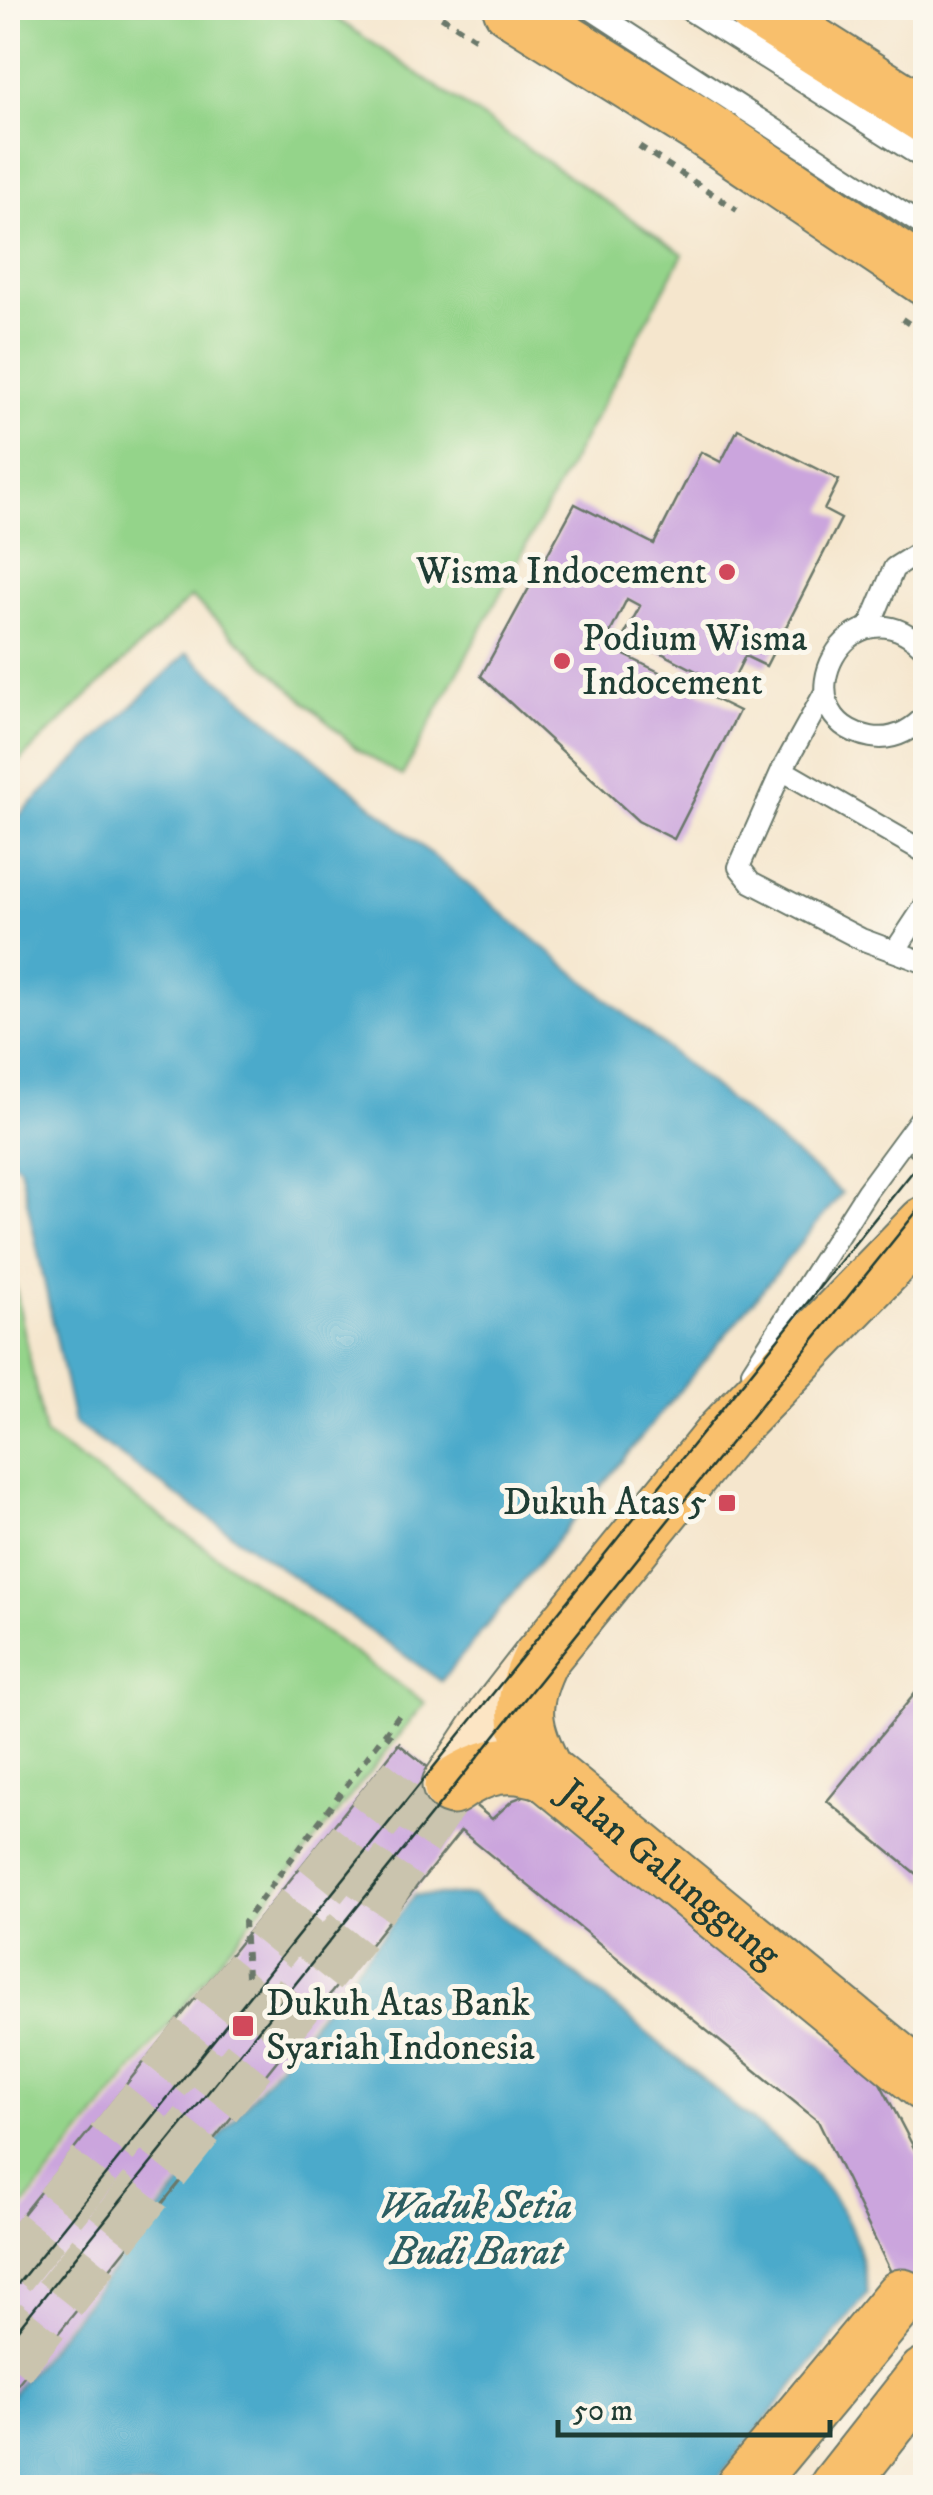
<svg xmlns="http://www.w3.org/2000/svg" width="933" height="2495" font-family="'IM FELL DW Pica',serif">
<rect width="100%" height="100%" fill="#fbf7ec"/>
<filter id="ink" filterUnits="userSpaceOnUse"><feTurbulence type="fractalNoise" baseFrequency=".01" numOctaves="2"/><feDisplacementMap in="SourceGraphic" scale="20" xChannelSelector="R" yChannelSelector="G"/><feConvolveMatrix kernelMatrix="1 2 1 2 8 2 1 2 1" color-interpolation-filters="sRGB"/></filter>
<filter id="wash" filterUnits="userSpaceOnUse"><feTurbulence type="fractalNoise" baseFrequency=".0048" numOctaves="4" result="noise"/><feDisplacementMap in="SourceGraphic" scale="40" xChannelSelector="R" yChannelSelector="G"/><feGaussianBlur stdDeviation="2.25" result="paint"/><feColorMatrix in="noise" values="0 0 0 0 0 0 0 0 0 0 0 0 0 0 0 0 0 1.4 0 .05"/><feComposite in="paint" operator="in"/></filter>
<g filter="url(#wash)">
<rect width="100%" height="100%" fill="#f5e6cd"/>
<path fill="#94d48a" stroke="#5a885f" stroke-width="2.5" d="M 8,8 L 321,8 L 683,254 L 402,776 L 358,750 L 191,597 L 8,772 Z
M 8,1251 L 45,1435 L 425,1703 L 8,2226 Z"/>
<path fill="#4caacb" stroke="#367480" stroke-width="2.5" d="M 187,653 L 842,1193 L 441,1681 L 74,1423 L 20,1167 L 8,1157 L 8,826 Z
M 415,1895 L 473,1895 L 585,1982 L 804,2163 C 845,2206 859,2234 868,2293 L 712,2487 L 8,2488 L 8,2399 Z"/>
<g id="blocks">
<path fill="#cba5dd" d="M 738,429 L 839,480 L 824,510 L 841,519 L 766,666 L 745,656 L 729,688 L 625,634 L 640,606 L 627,599 L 604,645 L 739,711 L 674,839 L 638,821 L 481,676 L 575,504 L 654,544 L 701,452 L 721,462 Z
M 926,1127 L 926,1166 L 907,1151 Z
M 926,1680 L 926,1882 L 827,1801 Z
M 399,1744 L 492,1819 L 513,1800 L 526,1795 L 538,1797 L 878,2079 L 926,2171 L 926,2345 L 818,2121 L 461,1831 L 8,2396 L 8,2232 Z"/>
</g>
</g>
<g filter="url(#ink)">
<use href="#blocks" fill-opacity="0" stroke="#6a786a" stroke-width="2.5"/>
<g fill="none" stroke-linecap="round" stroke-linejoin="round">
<path stroke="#cac4ae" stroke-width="55" stroke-dasharray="55 28" stroke-linecap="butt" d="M 8,2273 L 420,1761
M 8,2363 L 357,1924 L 450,1785"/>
<g stroke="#6a786a" stroke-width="24">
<path id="lane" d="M 589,8 L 926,228
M 686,8 L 926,160
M 869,628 L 894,568 L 926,548
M 926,650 C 850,570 774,719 871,737 C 893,741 911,731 926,715
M 825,692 L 782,770 L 739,867 L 751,882 L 861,939 L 926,963
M 782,770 L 926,853
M 895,951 L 926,904
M 752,1371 L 867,1191 L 926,1111"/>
</g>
<g stroke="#6a786a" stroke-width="59">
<path id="secondary" d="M 450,1785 L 495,1717 L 541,1658"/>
</g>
<g stroke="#6a786a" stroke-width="59">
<g id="primary">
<path d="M 511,8 L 700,126 L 926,278"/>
<path d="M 755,8 L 926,116"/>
<path id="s1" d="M 926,1224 L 722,1435 L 541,1658 C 518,1704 522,1728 545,1772 L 926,2084"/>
<path d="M 452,1787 C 484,1765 508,1760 545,1772"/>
<path d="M 743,2488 L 902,2297"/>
<path d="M 837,2488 L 926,2375"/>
</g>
</g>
<path stroke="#6a786a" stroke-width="6" stroke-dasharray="8 8" stroke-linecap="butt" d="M 428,8 L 478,40
M 639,146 L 737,210
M 902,319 L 926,335
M 385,1733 L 399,1744
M 247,1976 L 244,1922 L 402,1711"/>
<use href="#lane" stroke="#fff" stroke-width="20"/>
<use href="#secondary" stroke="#fce5c4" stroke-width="55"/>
<use href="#primary" stroke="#f8bf6c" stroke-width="55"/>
<path stroke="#1f3d34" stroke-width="2.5" d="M 8,2296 L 926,1155
M 8,2341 L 926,1200"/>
</g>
</g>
<g fill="#d1495b" stroke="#fbf7ec" stroke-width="4">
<circle cx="727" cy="572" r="10"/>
<circle cx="562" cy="661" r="10"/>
<rect x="717" y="1493" width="20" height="20" rx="5"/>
<rect x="231" y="2014" width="24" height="24" rx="5"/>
</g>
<g text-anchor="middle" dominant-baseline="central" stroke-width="10" stroke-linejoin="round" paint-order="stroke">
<g font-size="38" fill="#1f3d34" stroke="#fbf7ec" text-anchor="end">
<text x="707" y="572">Wisma Indocement</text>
<text x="582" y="639" text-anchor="start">Podium Wisma<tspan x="582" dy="44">Indocement</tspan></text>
<text x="707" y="1503">Dukuh Atas 5</text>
<text x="266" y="2004" text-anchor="start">Dukuh Atas Bank<tspan x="266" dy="44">Syariah Indonesia</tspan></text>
</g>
<g font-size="38" fill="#1f3d34" stroke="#fbf7ec">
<text stroke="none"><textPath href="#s1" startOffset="862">Jalan Galunggung</textPath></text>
</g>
<g font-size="40" font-style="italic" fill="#2c5e61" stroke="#fbf7ec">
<text x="476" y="2207">Waduk Setia<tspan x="476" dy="46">Budi Barat</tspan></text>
</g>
</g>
<rect width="933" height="2495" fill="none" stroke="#fbf7ec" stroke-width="40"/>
<path d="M558 2420v15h272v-15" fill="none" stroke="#1f3d34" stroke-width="5"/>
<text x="573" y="2420" font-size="30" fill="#1f3d34" stroke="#fbf7ec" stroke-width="8" paint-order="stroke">50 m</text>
</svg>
